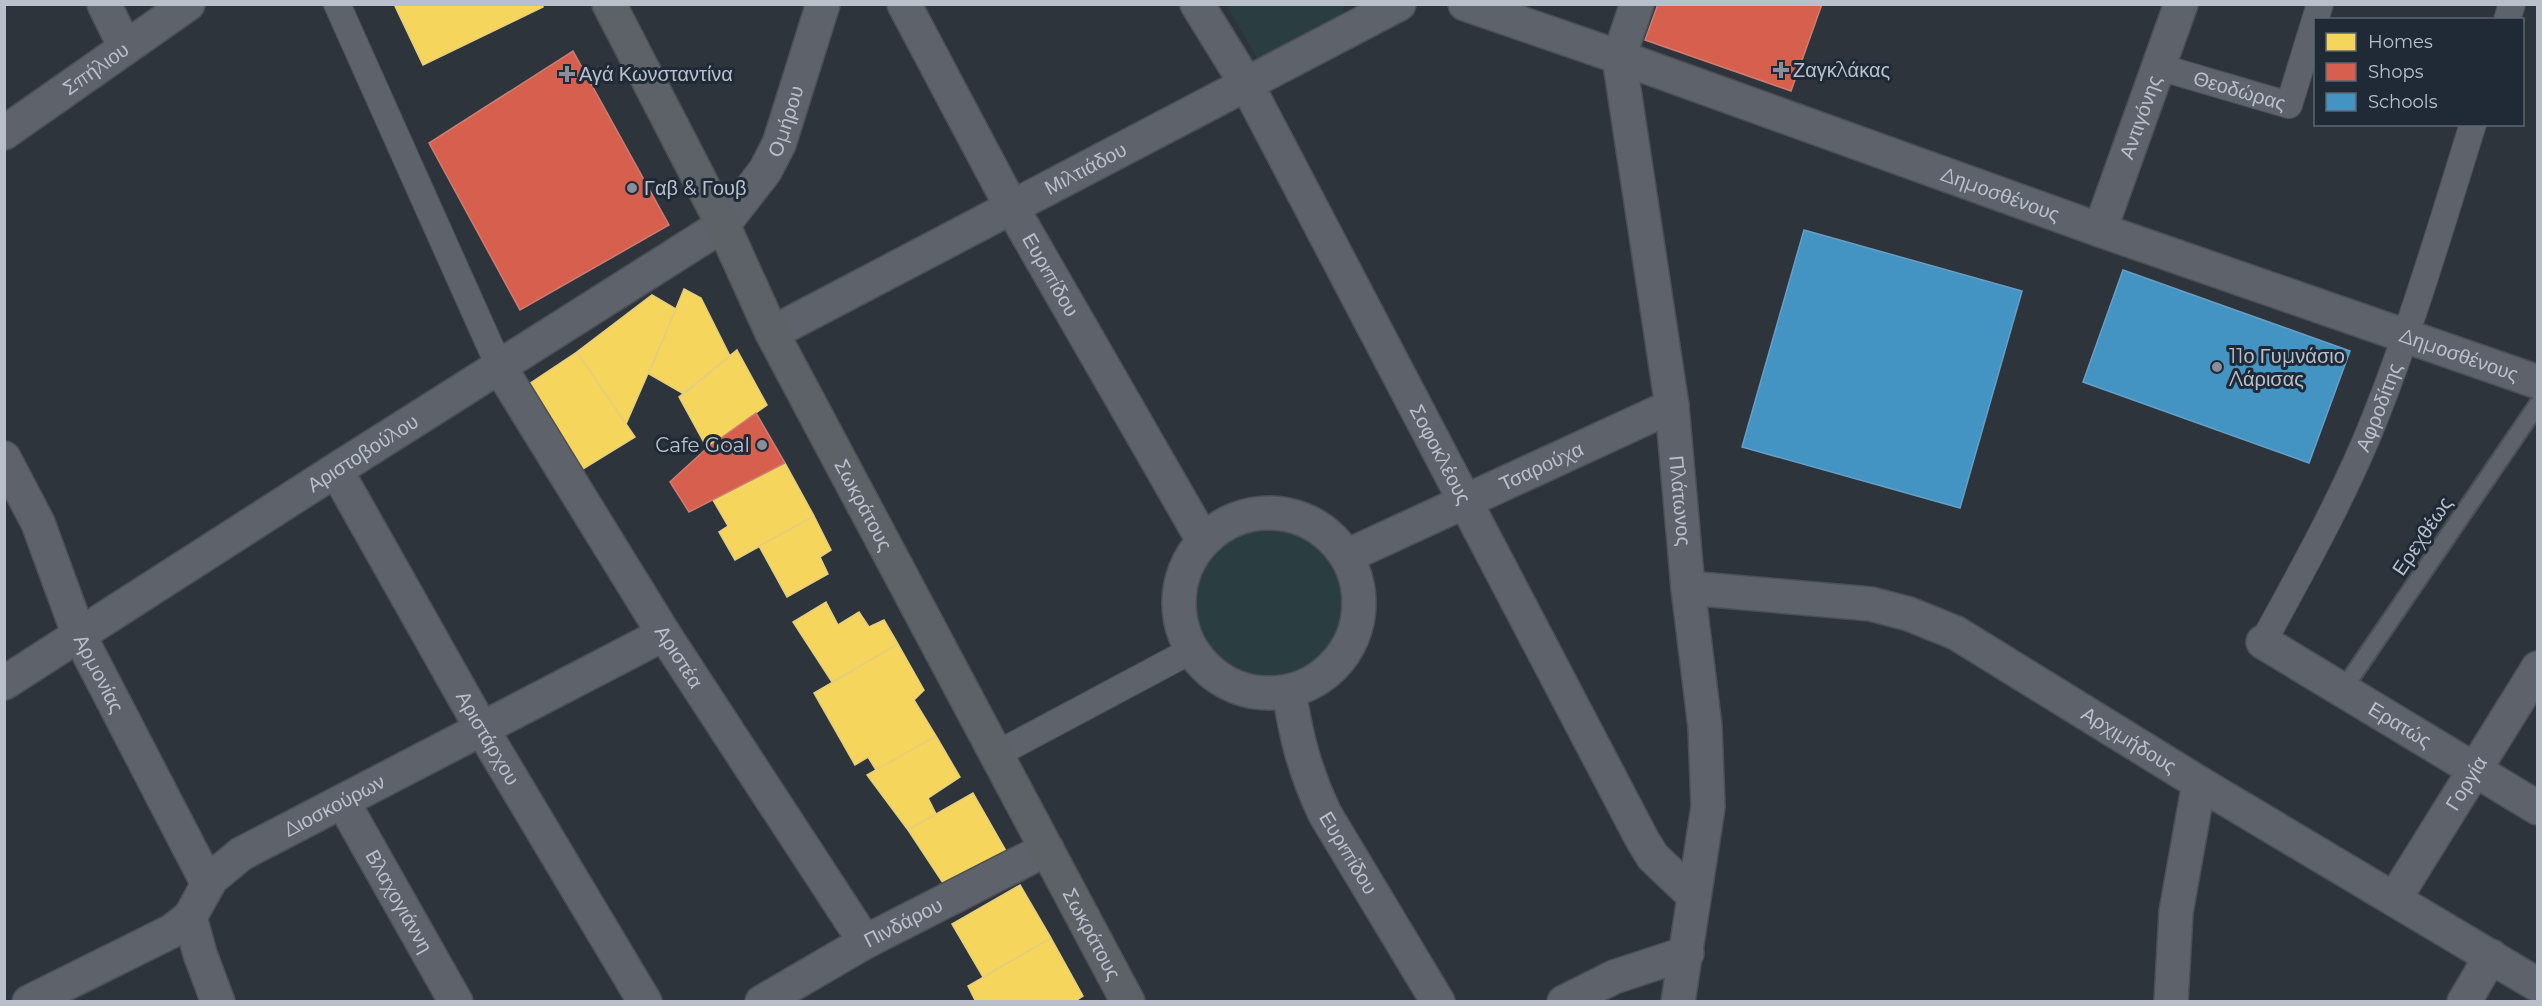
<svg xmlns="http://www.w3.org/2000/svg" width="2542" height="1006" font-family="Montserrat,sans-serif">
<rect width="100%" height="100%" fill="#2d343c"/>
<path fill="#2a3e42" d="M 1227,5 L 1345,5 L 1343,13 L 1257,59 Z
M1194 602a76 76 0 1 1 152 0a76 76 0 1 1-152 0Z"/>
<path fill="#f6d55c" stroke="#e4cf7e" stroke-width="1.5" d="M 394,4 L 541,4 L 543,7 L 423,65 Z
M 684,289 L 701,298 L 730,356 L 684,394 L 649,374 Z
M 652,295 L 676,309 L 626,424 L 577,352 Z
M 737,350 L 767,405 L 707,448 L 679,397 Z
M 577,352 L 635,437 L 583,469 L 529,384 Z
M 785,463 L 814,516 L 735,560 L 719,532 L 728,526 L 713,500 Z
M 814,516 L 831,550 L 820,557 L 828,574 L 787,597 L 759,546 Z
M 826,602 L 838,625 L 859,612 L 869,627 L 884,620 L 898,644 L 832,682 L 793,622 Z
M 898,644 L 924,690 L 914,700 L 936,736 L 876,770 L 868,757 L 855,765 L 814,693 Z
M 936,736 L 960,777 L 928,798 L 936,814 L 908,830 L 867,775 Z
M 973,793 L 1006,851 L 945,886 L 908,830 Z
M 1020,885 L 1051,938 L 983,977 L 952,924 Z
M 1051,938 L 1083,996 L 1074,1002 L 976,1002 L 968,986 Z"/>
<path fill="#d6604d" stroke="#cd7d73" stroke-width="1.5" d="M 1658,4 L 1822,4 L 1791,91 L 1645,40 Z
M 573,51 L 669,225 L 520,310 L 429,143 Z
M 756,413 L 785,463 L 689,512 L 670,482 L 707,448 Z"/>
<path fill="#4393c3" stroke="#66a0c6" stroke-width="1.5" d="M 1804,230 L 2022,291 L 1960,508 L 1742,447 Z
M 2123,270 L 2350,351 L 2309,463 L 2083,382 Z"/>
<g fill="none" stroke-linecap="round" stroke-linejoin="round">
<g stroke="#4c5056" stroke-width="20">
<path id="service" d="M 2342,691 L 2538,404"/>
</g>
<g stroke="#4c5056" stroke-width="28">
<g id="pedestrian">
<path d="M 337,4 L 499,366"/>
<path d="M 2507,20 L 2512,4"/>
<path id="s1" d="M 2159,67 L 2289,105 L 2320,4"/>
<path id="s2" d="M 2263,642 C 2303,569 2344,496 2375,418 C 2413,322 2442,223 2473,124"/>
<path d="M 997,754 L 1192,650"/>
</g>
</g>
<g stroke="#4c5056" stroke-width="36">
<g id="minor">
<path d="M 104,4 L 125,47"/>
<path id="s3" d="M 904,4 L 1011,206 L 1203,540"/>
<path id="s4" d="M 1197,4 L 1247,85 L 1643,841 L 1653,857 L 1693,895"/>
<path id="s5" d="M 1465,4 L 1619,57 L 2100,230 L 2538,382"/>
<path id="s6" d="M 1637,4 L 1619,57 L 1672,406 L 1688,588 L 1705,727 L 1708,807 L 1678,1002"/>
<path id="s7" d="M 4,133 L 188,4"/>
<path id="s8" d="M 2100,230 L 2181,4"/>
<path id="s9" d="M 772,333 L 1399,4"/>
<path id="s10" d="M 499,366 L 664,634 L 865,942"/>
<path id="s11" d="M 4,458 L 38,523 L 79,635 L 208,884"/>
<path id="s12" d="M 336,470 L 482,729 L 645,1002"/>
<circle cx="1269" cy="603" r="90"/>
<path id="s13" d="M 1347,556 L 1672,406"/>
<path id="s14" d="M 1688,588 L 1871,604 L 1909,614 L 1956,633 L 2199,783 L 2538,985"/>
<path id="s15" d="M 2263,642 L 2538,808"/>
<path id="s16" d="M 4,683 L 336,470 L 723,225 L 765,171 L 779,144 L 823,4"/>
<path id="s17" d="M 1289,691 C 1296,737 1305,772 1325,814 L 1438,1002"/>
<path id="s18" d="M 343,802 L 456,1002"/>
<path id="s19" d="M 2395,898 L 2538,668"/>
<path d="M 190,917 L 200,954 L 218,1002"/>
<path id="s20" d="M 29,1002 L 172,931 L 190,917 L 211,879 L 241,854 L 664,634"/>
<path id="s21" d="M 762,1002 L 865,942 L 1047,849"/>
<path d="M 1564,1002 L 1614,977 L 1687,953"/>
<path d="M 2171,1002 L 2176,912 L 2199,783"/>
<path d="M 2464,1002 L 2491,956"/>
</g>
</g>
<g stroke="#4c5056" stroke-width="36">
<g id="secondary">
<path id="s22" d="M 609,4 L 723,225 L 772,333 L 1128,1002"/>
</g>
</g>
<use href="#service" stroke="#5e626a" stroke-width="16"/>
<use href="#pedestrian" stroke="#5e626a" stroke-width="26"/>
<use href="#minor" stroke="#5e626a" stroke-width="33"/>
<use href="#secondary" stroke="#5d6168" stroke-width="33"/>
</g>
<g fill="#888f9a" stroke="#202a37" stroke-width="2">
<path d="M1778 61h6v6h6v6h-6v6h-6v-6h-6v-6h6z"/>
<path d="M564 65h6v6h6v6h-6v6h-6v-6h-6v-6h6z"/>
<circle cx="632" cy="188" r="6"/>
<circle cx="2217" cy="367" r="6"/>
<circle cx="762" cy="445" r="6"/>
</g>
<g text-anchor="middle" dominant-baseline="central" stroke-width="6" stroke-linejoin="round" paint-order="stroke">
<g font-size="20" fill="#b9c0cc" stroke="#202a37">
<text stroke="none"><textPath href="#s7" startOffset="112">Σπήλιου</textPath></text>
<text stroke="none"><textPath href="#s1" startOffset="84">Θεοδώρας</textPath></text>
<text stroke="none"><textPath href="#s8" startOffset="120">Αντιγόνης</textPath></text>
<text stroke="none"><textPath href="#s16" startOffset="975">Ομήρου</textPath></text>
<text stroke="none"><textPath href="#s9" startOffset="354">Μιλτιάδου</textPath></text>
<text stroke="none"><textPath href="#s5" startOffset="568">Δημοσθένους</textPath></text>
<text stroke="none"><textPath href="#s3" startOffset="308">Ευριπίδου</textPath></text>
<text stroke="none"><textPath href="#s5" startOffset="1054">Δημοσθένους</textPath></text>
<text stroke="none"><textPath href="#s2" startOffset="262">Αφροδίτης</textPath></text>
<text stroke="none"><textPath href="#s16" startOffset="426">Αριστοβούλου</textPath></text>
<text stroke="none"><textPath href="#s4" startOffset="512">Σοφοκλέους</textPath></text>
<text stroke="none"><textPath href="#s13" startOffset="214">Τσαρούχα</textPath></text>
<text stroke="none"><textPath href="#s6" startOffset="504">Πλάτωνος</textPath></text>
<text stroke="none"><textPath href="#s22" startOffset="562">Σωκράτους</textPath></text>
<text transform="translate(2422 536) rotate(-56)">Ερεχθέως</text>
<text stroke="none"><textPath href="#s10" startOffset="342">Αριστέα</textPath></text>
<text stroke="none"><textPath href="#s11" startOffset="236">Αρμονίας</textPath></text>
<text stroke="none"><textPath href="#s15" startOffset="160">Ερατώς</textPath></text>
<text stroke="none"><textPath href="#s12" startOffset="308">Αριστάρχου</textPath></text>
<text stroke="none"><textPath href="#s14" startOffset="477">Αρχιμήδους</textPath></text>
<text stroke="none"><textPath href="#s19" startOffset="135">Γοργία</textPath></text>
<text stroke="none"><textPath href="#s20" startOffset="370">Διοσκούρων</textPath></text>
<text stroke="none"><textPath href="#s17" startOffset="174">Ευριπίδου</textPath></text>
<text stroke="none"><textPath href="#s18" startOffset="114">Βλαχογιάννη</textPath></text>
<text stroke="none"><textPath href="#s21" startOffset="162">Πινδάρου</textPath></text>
<text stroke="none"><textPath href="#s22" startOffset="1048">Σωκράτους</textPath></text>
</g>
<g font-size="20" fill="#b9c0cc" stroke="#202a37" text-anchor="start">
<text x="1793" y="70">Ζαγκλάκας</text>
<text x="579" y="74">Αγά Κωνσταντίνα</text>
<text x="644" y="188">Γαβ &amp; Γουβ</text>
<text x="2229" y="356">11ο Γυμνάσιο<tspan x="2229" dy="23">Λάρισας</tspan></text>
<text x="750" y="445" text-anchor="end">Cafe Goal</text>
</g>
</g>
<rect width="2542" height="1006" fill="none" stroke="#b9c0cc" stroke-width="12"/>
<rect x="2314" y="18" width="210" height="108" fill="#202a37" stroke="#5d6673" stroke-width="1.5"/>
<rect x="2326" y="33" width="30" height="18" fill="#f6d55c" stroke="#5d6673" stroke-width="1.5"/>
<text x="2368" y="48" font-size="18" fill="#b9c0cc">Homes</text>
<rect x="2326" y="63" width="30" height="18" fill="#d6604d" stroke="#5d6673" stroke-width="1.5"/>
<text x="2368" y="78" font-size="18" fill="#b9c0cc">Shops</text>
<rect x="2326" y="93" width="30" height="18" fill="#4393c3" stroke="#5d6673" stroke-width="1.5"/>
<text x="2368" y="108" font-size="18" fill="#b9c0cc">Schools</text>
</svg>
